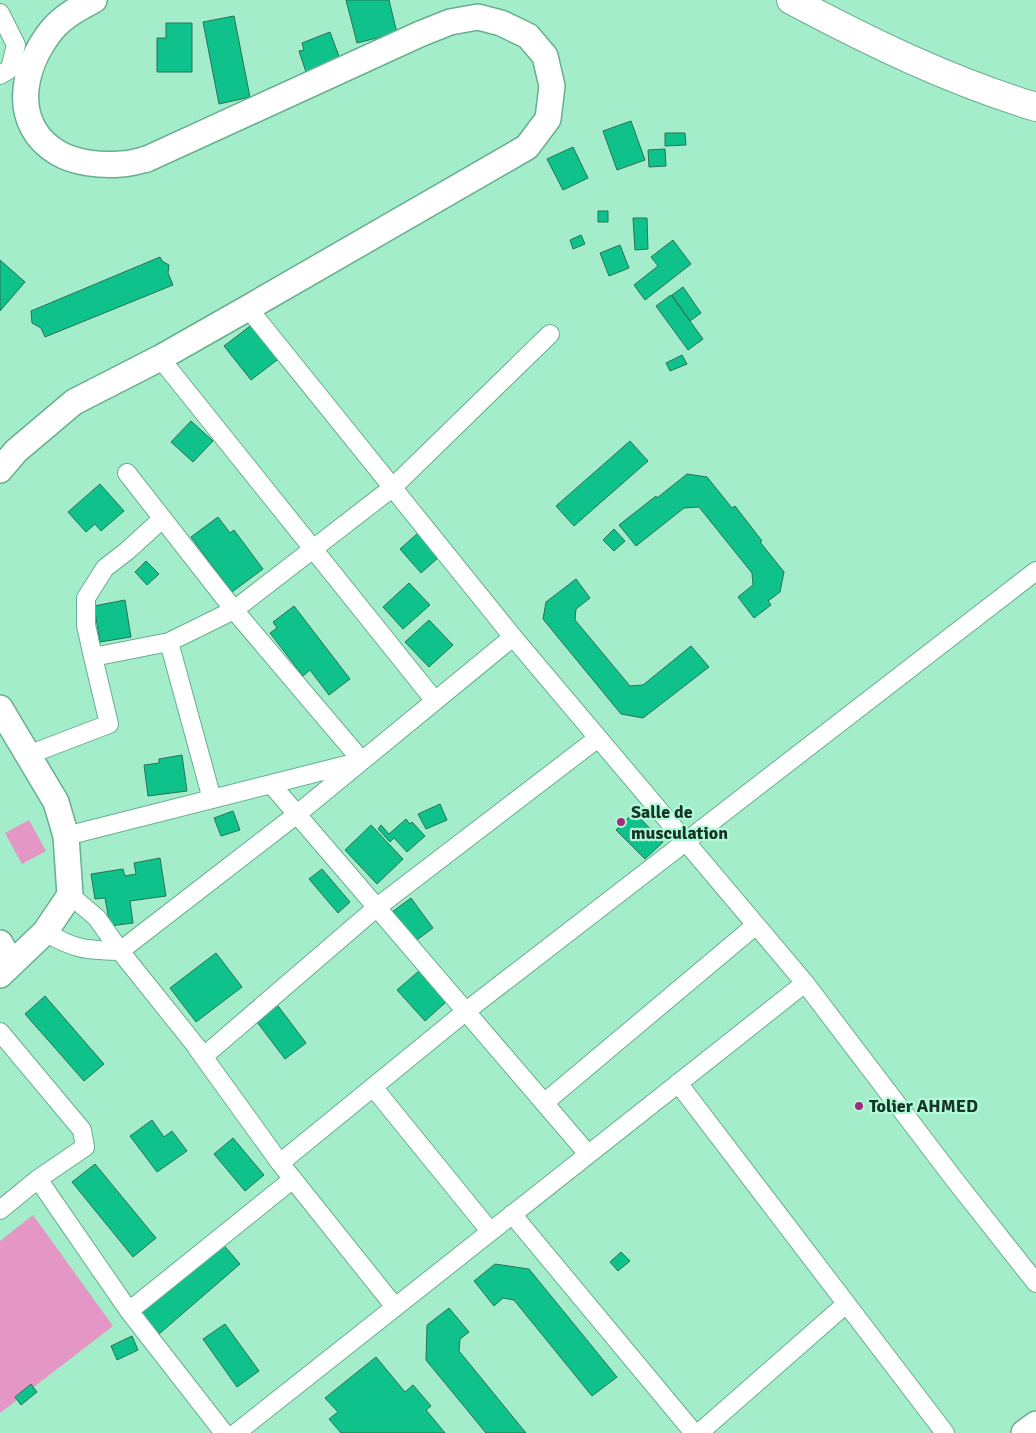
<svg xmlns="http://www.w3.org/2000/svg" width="1036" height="1433" font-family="Signika,sans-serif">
<rect width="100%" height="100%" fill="#a4edcb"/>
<path fill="#e497c4" d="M 29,820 L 46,851 L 22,864 L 5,833 Z
M 33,1215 L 113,1326 L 0,1413 L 0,1241 Z"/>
<path fill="#0fc28b" stroke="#287255" d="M 346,0 L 389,0 L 397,33 L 357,43 Z
M 234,16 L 250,97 L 219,104 L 203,22 Z
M 166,23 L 192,23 L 192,72 L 157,72 L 157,38 L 166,38 Z
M 330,32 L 340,59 L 306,72 L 299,51 L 304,50 L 302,43 Z
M 631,121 L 645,160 L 617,170 L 603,131 Z
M 665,133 L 685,133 L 686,145 L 665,146 Z
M 573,147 L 588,178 L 563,190 L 547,159 Z
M 665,149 L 666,166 L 649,167 L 648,150 Z
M 598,211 L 608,211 L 608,222 L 598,222 Z
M 633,218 L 647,218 L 648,249 L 635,250 Z
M 581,235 L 585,244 L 573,249 L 570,240 Z
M 673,240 L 691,264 L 645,300 L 634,285 L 658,266 L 651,257 Z
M 620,245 L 629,268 L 609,276 L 600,253 Z
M 160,257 L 162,261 L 169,265 L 168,273 L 173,285 L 45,337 L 41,328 L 32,323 L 31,311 Z
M 0,260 L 25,282 L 0,311 Z
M 683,287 L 701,313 L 690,321 L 672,295 Z
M 671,295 L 703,339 L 688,350 L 656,306 Z
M 254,323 L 281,357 L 251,380 L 224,346 Z
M 682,355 L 687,364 L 670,371 L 666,363 Z
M 191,421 L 213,441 L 193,462 L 171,442 Z
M 630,441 L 648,461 L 574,526 L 556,506 Z
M 687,474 L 707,477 L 732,508 L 735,506 L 762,541 L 760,542 L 784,572 L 780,592 L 768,601 L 771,605 L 754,618 L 738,597 L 753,585 L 752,573 L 699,507 L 684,508 L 636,546 L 619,525 L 656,496 L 657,498 Z
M 100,484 L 124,511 L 101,531 L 95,524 L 86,532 L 68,512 Z
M 218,517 L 230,533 L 234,530 L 263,569 L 232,592 L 191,537 Z
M 614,529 L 625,541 L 614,551 L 603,540 Z
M 418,533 L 439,557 L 421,573 L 400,549 Z
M 146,561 L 159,574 L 147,585 L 135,572 Z
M 576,579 L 590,598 L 576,609 L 575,620 L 630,686 L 643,685 L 691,646 L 709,667 L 643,718 L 621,714 L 543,619 L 546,602 Z
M 409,583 L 430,605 L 403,629 L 383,607 Z
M 125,600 L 131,637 L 100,642 L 94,606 Z
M 294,606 L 350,679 L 329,695 L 310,670 L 303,676 L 270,633 L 277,628 L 273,622 Z
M 429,620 L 453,645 L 429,667 L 405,642 Z
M 182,755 L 187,791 L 148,796 L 144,765 L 159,763 L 159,759 Z
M 440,804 L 447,820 L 426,829 L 418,814 Z
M 233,811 L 240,830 L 221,836 L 214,818 Z
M 634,812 L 663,842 L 645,859 L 616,830 Z
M 406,819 L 410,824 L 412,822 L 425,836 L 407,852 L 394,838 L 390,842 L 378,829 L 381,825 L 389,834 Z
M 371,825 L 403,859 L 377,884 L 345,850 Z
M 160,858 L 166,896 L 130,901 L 133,923 L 110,926 L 105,898 L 95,899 L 91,874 L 123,869 L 125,876 L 136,874 L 134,863 Z
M 322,869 L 350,902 L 338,913 L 309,879 Z
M 411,898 L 433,928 L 414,942 L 392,912 Z
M 216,953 L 242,987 L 196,1022 L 170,988 Z
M 419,971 L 446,1002 L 425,1021 L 397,990 Z
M 45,996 L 104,1064 L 84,1081 L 25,1014 Z
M 275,1002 L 306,1043 L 285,1059 L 254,1018 Z
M 152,1120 L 164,1137 L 172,1131 L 187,1151 L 157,1172 L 130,1136 Z
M 233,1138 L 264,1175 L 245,1191 L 214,1154 Z
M 95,1164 L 156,1238 L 133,1257 L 72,1182 Z
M 221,1242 L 240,1264 L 159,1334 L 139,1312 Z
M 621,1252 L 630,1261 L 618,1271 L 610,1262 Z
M 495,1264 L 529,1269 L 617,1377 L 592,1396 L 514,1300 L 503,1298 L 494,1306 L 474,1281 Z
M 449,1308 L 469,1332 L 460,1339 L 459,1351 L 526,1433 L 486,1433 L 426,1360 L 427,1325 Z
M 225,1324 L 259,1371 L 237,1387 L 203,1339 Z
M 132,1336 L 138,1350 L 117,1360 L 111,1346 Z
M 376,1357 L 405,1392 L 413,1385 L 431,1406 L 426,1410 L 445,1433 L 341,1433 L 329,1419 L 338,1412 L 325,1398 Z
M 31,1384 L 37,1392 L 21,1405 L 15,1397 Z"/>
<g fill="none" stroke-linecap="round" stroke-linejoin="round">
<g stroke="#67af8f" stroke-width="20">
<path id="street" d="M 0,13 L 16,45 L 10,69 L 0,75
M 248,308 L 513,637 L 805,983 L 954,1179 L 1036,1283
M 160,358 L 435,701
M 169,642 L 234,610 L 392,488 L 550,334
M 93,657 L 86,625 L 86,598 L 105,568 L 127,551 L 162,519
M 28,755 L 109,724 L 93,657 L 169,642 L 212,799
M 271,784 L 588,1154
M 66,836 L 362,761 L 234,610 L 127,473
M 70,895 L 97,918 L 120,951 L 204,1056 L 376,908 L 598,738
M 45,932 C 75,950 87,950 120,951 L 296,815 L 513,637
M 0,1032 L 82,1130 L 85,1147 L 38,1179 L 129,1311 L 224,1433
M 197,1048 L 280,1163 L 395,1307
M 678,1083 L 945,1433
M 373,1087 L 490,1231
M 544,1103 L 756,925
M 280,1163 L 465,1012 L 1036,571
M 0,1210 L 38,1179
M 512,1214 L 694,1433
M 129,1311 L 293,1179
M 236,1433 L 805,983
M 699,1433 L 846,1304"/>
</g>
<g stroke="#67af8f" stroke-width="28">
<path id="secondary" d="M 0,470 L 16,451 L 74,402 L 160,358 L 248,308 L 527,147 L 548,119 L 552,86 L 545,56 L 528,36 L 501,23 L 478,17 L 450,22 L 420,34 L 147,159 C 139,161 130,164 121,164 C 102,166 75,163 58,153 C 10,124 22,68 51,31 C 62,17 79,8 94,0
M 0,708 L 56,802 L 66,836 L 70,895 L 45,932 L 0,975
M 0,943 L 11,963
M 1024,1433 L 1036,1424"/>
</g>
<g stroke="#67af8f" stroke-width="30">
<path id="primary" d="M 791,0 C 870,42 950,81 1036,107"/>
</g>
<use href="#street" stroke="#fff" stroke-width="18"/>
<use href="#secondary" stroke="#fff" stroke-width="25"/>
<use href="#primary" stroke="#fff" stroke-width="28"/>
</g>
<g fill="#a62a7e" stroke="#b1fbd8" stroke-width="2">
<circle cx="621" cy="822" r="5"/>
<circle cx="859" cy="1106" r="5"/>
</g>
<g text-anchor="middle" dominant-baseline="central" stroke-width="4.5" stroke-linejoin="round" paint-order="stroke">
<g font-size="18" font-weight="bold" fill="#163428" stroke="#b1fbd8" text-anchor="start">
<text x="631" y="812">Salle de<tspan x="631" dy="21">musculation</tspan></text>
<text x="869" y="1106">Tolier AHMED</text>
</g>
</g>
</svg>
